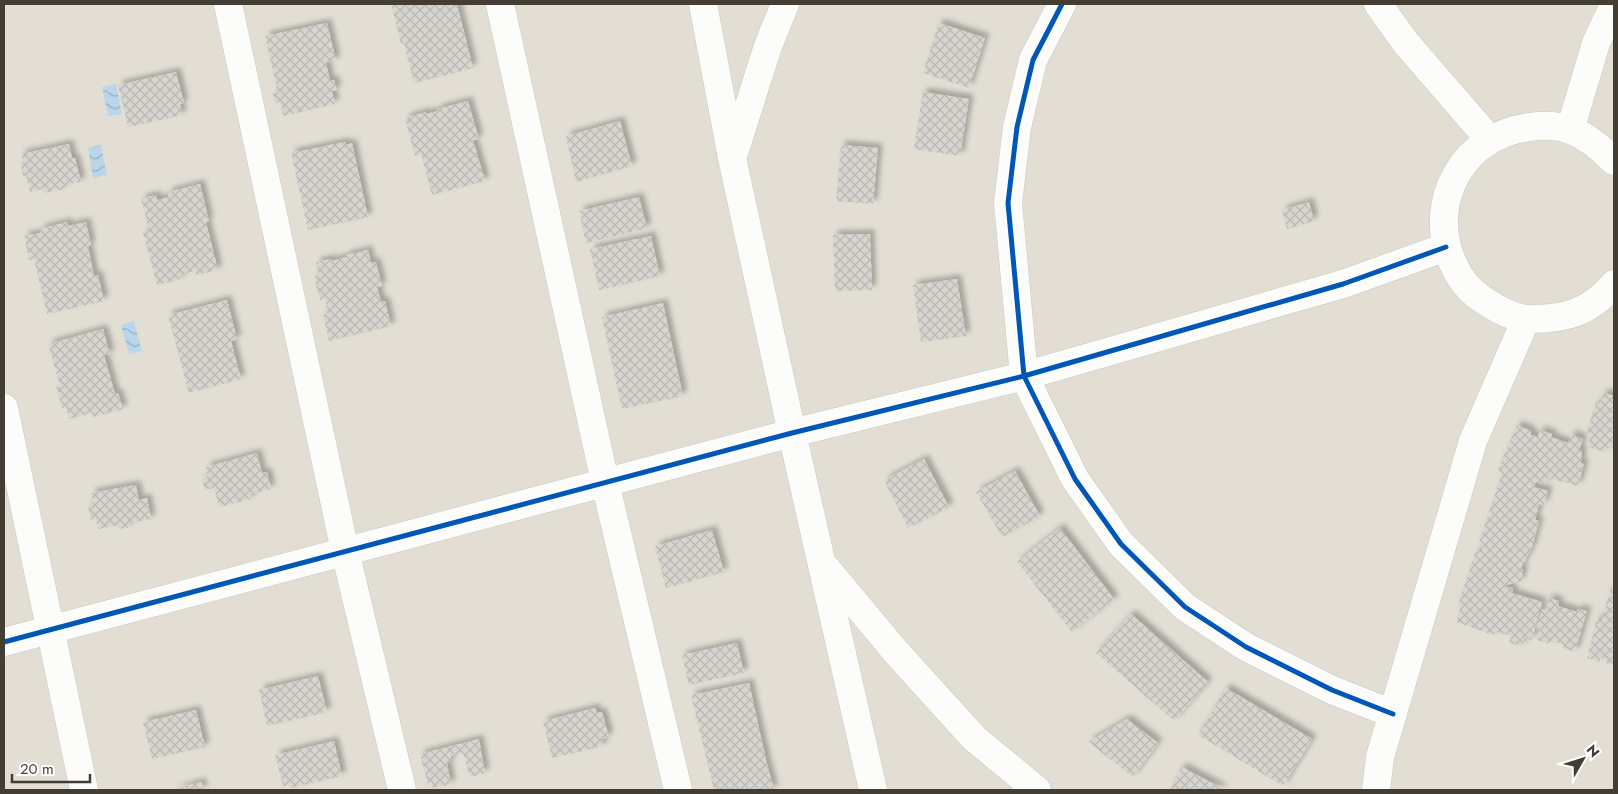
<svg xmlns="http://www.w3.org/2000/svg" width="1618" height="794" font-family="Jost,sans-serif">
<defs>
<pattern id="water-waves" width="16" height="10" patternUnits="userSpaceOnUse" patternTransform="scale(1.25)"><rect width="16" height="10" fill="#b9d6ea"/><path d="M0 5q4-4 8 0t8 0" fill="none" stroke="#98afbe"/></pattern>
<pattern id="building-cross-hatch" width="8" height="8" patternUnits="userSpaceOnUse" patternTransform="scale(1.25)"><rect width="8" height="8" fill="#d7d5d0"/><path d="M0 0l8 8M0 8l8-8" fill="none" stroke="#bab8b3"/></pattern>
<filter id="shadow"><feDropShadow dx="4.5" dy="-4.5" stdDeviation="2.5" flood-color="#0004"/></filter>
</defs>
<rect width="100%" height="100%" fill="#eeece7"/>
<path fill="#e2ded4" d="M 4,4 L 1614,4 L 1614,790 L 4,790 Z"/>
<path fill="url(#water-waves)" d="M 116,84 L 122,114 L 108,116 L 102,87 Z
M 101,145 L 107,175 L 93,178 L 88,148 Z
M 134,321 L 142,351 L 129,354 L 121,325 Z"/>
<path fill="url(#building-cross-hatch)" filter="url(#shadow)" d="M 391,4 L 457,4 L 473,68 L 414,83 L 404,43 L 401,44 Z
M 327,23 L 336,61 L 326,63 L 330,81 L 334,80 L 337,90 L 332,91 L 335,104 L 283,116 L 280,102 L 275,103 L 273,93 L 278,93 L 265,36 Z
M 939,23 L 985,38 L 969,88 L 923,73 Z
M 176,72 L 184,103 L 180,104 L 182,115 L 128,127 L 118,85 Z
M 923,92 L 969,99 L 960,156 L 914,149 Z
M 468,101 L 479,139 L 473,140 L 485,181 L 432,195 L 421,154 L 415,156 L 405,118 L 426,112 L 426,114 L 438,111 L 437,109 Z
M 620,121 L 632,166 L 576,182 L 566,136 Z
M 345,142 L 346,145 L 352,143 L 368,217 L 308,230 L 291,153 Z
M 69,144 L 72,158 L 75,158 L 81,182 L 64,185 L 64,189 L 44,193 L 43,189 L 30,192 L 26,175 L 23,176 L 21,165 L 23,164 L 21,154 Z
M 841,145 L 878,148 L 873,204 L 836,201 Z
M 200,184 L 209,221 L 206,222 L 218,270 L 196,275 L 195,271 L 180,275 L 181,279 L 157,285 L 143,232 L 149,230 L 141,199 L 156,195 L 157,200 L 169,197 L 168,192 Z
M 639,197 L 647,228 L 586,243 L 579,211 Z
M 1309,202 L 1314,221 L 1287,229 L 1282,210 Z
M 67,222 L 68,226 L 86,222 L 91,245 L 88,246 L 94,276 L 98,275 L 104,301 L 47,314 L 34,259 L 29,260 L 24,236 L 41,233 L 40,229 Z
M 870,234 L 872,290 L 835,291 L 833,235 Z
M 651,236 L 660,276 L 599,290 L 590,249 Z
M 368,250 L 371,263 L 376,262 L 382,286 L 377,287 L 381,302 L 385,301 L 391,326 L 329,341 L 323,315 L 328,314 L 325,299 L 320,300 L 314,276 L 319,275 L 316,262 L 331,259 L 332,261 L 346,257 L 346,255 Z
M 957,279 L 966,336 L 921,342 L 913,285 Z
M 227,300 L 237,339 L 231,341 L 241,379 L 189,393 L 168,315 Z
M 663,303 L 683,396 L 622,409 L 602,317 Z
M 103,329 L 110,354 L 104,355 L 115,394 L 118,393 L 123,409 L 93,417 L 92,413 L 69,419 L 66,407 L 62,408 L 56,387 L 60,386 L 48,344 Z
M 1603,393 L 1614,396 L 1614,448 L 1607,446 L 1605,452 L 1587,447 L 1591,436 L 1586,435 L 1596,403 L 1600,404 Z
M 1517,425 L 1531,431 L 1531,435 L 1538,437 L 1540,430 L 1552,434 L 1551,437 L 1568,443 L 1571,434 L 1583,439 L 1579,450 L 1582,450 L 1581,463 L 1584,464 L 1578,486 L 1548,478 L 1545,484 L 1536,482 L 1534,487 L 1548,491 L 1544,505 L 1539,504 L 1535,520 L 1539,521 L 1532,547 L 1521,568 L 1523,570 L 1521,581 L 1503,586 L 1513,588 L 1512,593 L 1542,602 L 1532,640 L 1524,638 L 1522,646 L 1509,643 L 1511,636 L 1497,632 L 1493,635 L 1456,622 L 1461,606 L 1458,605 L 1476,551 L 1481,553 L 1484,544 L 1479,542 L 1502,474 L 1498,469 Z
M 257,453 L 262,473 L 267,472 L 271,489 L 250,494 L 251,499 L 219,507 L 214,488 L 205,490 L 202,479 L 208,477 L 206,467 Z
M 924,459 L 949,507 L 908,528 L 884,480 Z
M 1015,471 L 1040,516 L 1002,537 L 976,492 Z
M 136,485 L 139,500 L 147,498 L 151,519 L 129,523 L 130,527 L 119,529 L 118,525 L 98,529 L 96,519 L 91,520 L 88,505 L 94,504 L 91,493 Z
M 1060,528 L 1114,599 L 1072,632 L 1017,562 Z
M 712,530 L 724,572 L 666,588 L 655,546 Z
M 1611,588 L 1614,589 L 1614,666 L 1606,663 L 1607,658 L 1601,657 L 1599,662 L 1587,658 L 1597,619 L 1602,619 Z
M 1549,598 L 1559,601 L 1558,606 L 1577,612 L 1578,609 L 1587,611 L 1575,652 L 1563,648 L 1564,645 L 1551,641 L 1549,644 L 1537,640 L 1540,629 L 1536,628 L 1542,609 L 1545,610 Z
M 1131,614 L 1208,682 L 1174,721 L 1096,653 Z
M 737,643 L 744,673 L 689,685 L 682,655 Z
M 318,676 L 327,712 L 267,726 L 259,690 Z
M 749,683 L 766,760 L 774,790 L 714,790 L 691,695 Z
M 1226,688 L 1312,739 L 1283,786 L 1198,735 Z
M 595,708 L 597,713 L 602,712 L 609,737 L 602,739 L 603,746 L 552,758 L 543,721 Z
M 196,710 L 205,747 L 152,759 L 143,722 Z
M 1127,719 L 1158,743 L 1133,777 L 1088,742 Z
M 479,739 L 485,773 L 470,777 L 463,753 L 451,756 L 451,760 L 447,764 L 451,784 L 432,788 L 431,781 L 428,785 L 420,754 Z
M 334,741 L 342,776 L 290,788 L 289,785 L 283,786 L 275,755 Z
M 1182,767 L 1225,790 L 1170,790 Z
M 201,782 L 204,790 L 173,790 Z"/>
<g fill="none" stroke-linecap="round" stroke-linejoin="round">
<g stroke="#cac8c3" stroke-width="29">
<path id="minor" d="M 228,4 L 345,551 L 402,790
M 500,4 L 605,482 L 678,790
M 703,4 L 732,158 L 792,433 L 873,790
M 1062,4 L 1033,60 L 1017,127 L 1008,203 L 1024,376 L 1075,479 L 1121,544 L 1185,607 L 1246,647 L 1332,690 L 1393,714
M 1378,4 L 1406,43 L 1489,139
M 1570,130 L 1596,43 L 1614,5
M 733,156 L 768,46 L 785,4
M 1614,161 C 1601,148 1588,137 1571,130 C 1559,126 1543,125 1530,127 C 1465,134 1426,200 1452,261 C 1458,276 1468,290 1482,299 C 1496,308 1513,319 1530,319 C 1567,319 1590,312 1614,284
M 4,408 L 84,790
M 826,568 L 896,652 L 974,738 L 1037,790
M 4,642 L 792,433 L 1024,376 L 1343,284 L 1446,247
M 1376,790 L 1380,757 L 1473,441 L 1526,319"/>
</g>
<use href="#minor" stroke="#fcfcfb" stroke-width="28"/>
<g stroke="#fff" stroke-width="8">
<path id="cycleway" d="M 1062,4 L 1033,60 L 1017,127 L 1008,203 L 1024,376 L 1075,479 L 1121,544 L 1185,607 L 1246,647 L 1332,690 L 1393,714
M 4,642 L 792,433 L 1024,376 L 1343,284 L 1446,247"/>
</g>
<use href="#cycleway" stroke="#0057b8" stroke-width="5"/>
</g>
<rect width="1618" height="794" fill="none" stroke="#433d34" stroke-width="10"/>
<g transform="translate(1583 759) rotate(51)" stroke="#ffffff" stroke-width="4" paint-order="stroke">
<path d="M0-4L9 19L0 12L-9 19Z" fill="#433d34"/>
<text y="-8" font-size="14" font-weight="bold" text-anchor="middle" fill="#433d34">N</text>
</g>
<path d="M12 774v8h78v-8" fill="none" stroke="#433d34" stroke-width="2.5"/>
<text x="20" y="774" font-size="15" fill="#433d34" stroke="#ffffff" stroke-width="4" paint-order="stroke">20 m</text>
</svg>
